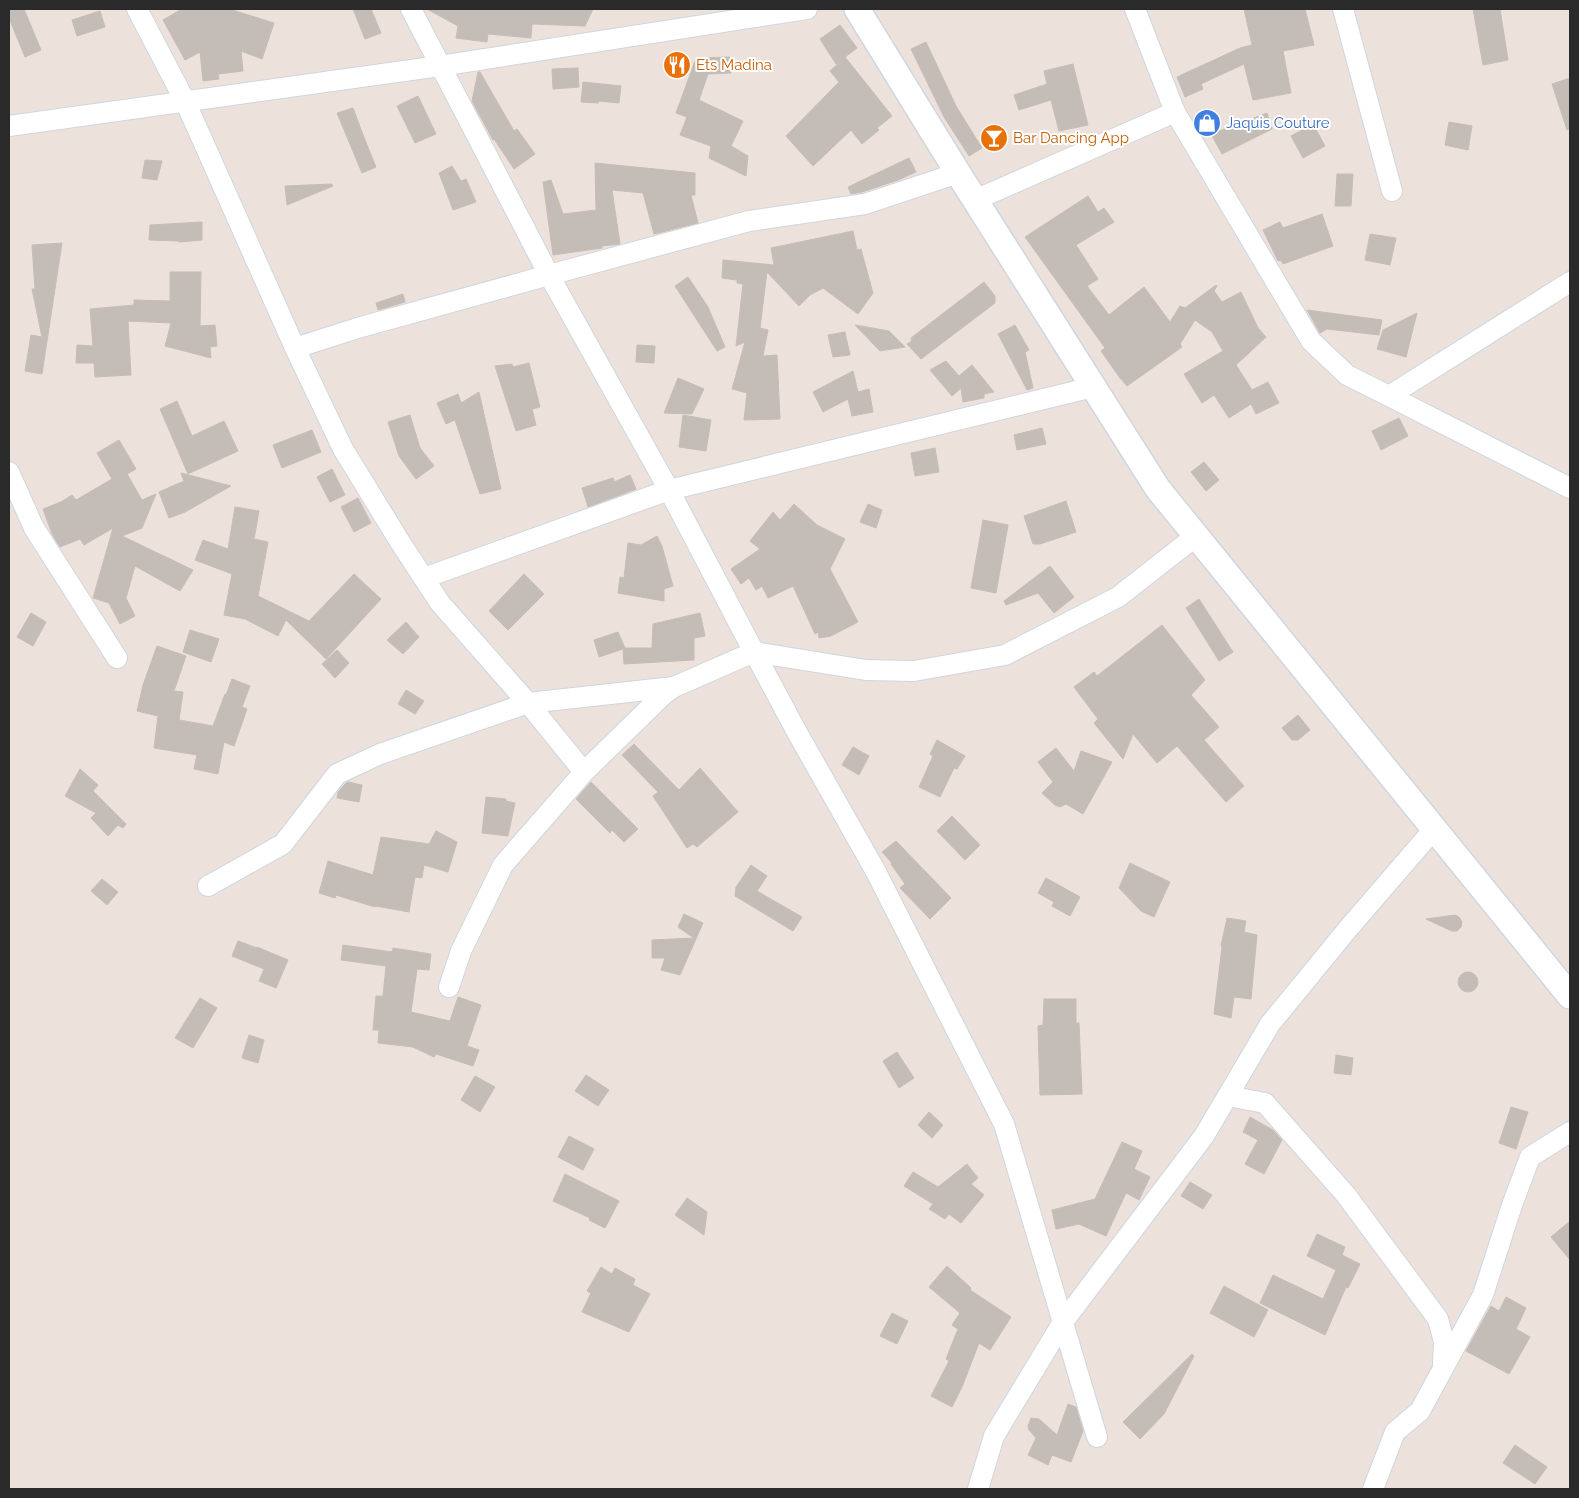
<svg xmlns="http://www.w3.org/2000/svg" width="1579" height="1498" font-family="Raleway,sans-serif">
<rect width="100%" height="100%" fill="#ede1db"/>
<path fill="#c4bdb7" stroke="#c8bdb5" d="M 9,9 L 24,9 L 41,50 L 25,57 L 9,18 Z
M 182,9 L 229,9 L 274,23 L 262,59 L 241,51 L 243,71 L 218,74 L 219,79 L 203,81 L 200,52 L 185,60 L 163,20 Z
M 353,9 L 371,9 L 381,33 L 365,39 Z
M 427,9 L 593,9 L 585,26 L 532,24 L 531,38 L 488,34 L 487,42 L 456,38 L 458,26 Z
M 1244,9 L 1305,9 L 1314,45 L 1283,51 L 1291,93 L 1253,100 L 1244,64 L 1201,84 L 1203,89 L 1185,97 L 1177,77 L 1240,48 L 1252,45 Z
M 1473,9 L 1500,9 L 1508,60 L 1483,65 Z
M 100,11 L 105,27 L 77,36 L 72,20 Z
M 840,25 L 857,48 L 845,57 L 892,116 L 877,128 L 879,130 L 862,144 L 851,130 L 813,166 L 786,136 L 839,82 L 830,71 L 842,60 L 836,64 L 820,39 Z
M 926,42 L 956,106 L 982,148 L 969,156 L 944,117 L 911,49 Z
M 730,57 L 731,73 L 708,74 L 699,100 L 743,121 L 731,146 L 748,156 L 746,176 L 709,158 L 711,146 L 680,135 L 687,117 L 676,113 L 695,61 L 700,61 L 700,58 Z
M 1073,64 L 1088,125 L 1059,131 L 1051,100 L 1019,110 L 1014,95 L 1047,84 L 1044,71 Z
M 578,68 L 579,87 L 553,89 L 552,69 Z
M 478,72 L 480,72 L 514,131 L 517,129 L 535,154 L 514,169 L 494,139 L 493,140 L 472,101 Z
M 1570,78 L 1570,129 L 1567,130 L 1552,84 Z
M 583,82 L 621,86 L 619,103 L 599,101 L 598,103 L 581,102 Z
M 418,96 L 436,134 L 415,143 L 397,106 Z
M 353,108 L 365,140 L 376,167 L 362,173 L 337,113 Z
M 1267,113 L 1272,129 L 1222,154 L 1211,134 Z
M 1449,122 L 1472,126 L 1468,150 L 1445,145 Z
M 1313,124 L 1325,146 L 1303,158 L 1291,136 Z
M 909,158 L 916,172 L 898,180 L 862,192 L 851,194 L 848,187 Z
M 145,160 L 162,161 L 157,180 L 142,178 Z
M 595,163 L 695,173 L 695,195 L 691,195 L 698,223 L 654,234 L 643,193 L 612,190 L 620,244 L 602,246 L 602,248 L 553,255 L 543,182 L 551,180 L 563,214 L 596,210 Z
M 452,166 L 461,181 L 466,179 L 476,202 L 453,210 L 439,173 Z
M 1337,174 L 1353,174 L 1351,206 L 1335,206 Z
M 332,184 L 333,186 L 287,205 L 285,186 Z
M 1088,196 L 1098,212 L 1104,208 L 1114,222 L 1076,245 L 1098,279 L 1087,286 L 1109,315 L 1144,287 L 1170,322 L 1180,306 L 1185,308 L 1216,285 L 1217,286 L 1214,291 L 1222,302 L 1241,292 L 1258,328 L 1266,337 L 1236,365 L 1252,390 L 1268,382 L 1279,403 L 1256,414 L 1251,404 L 1229,418 L 1214,395 L 1202,403 L 1184,374 L 1223,351 L 1212,332 L 1195,320 L 1180,344 L 1182,347 L 1127,386 L 1120,378 L 1101,351 L 1105,348 L 1025,237 Z
M 1322,214 L 1333,246 L 1283,264 L 1281,260 L 1278,261 L 1263,230 L 1280,222 L 1283,228 Z
M 202,222 L 202,240 L 179,242 L 179,241 L 149,240 L 150,225 Z
M 853,231 L 857,250 L 861,249 L 873,293 L 858,314 L 823,288 L 810,295 L 799,306 L 767,272 L 760,328 L 768,330 L 763,356 L 777,355 L 780,419 L 744,420 L 747,393 L 732,389 L 745,342 L 736,346 L 743,284 L 737,283 L 737,280 L 722,278 L 723,260 L 774,265 L 771,248 Z
M 1370,234 L 1396,238 L 1390,265 L 1365,260 Z
M 62,243 L 42,374 L 25,371 L 31,335 L 42,337 L 32,289 L 35,289 L 32,245 Z
M 170,272 L 201,272 L 200,326 L 215,325 L 217,346 L 210,347 L 211,358 L 165,346 L 171,323 L 128,321 L 131,375 L 95,377 L 94,363 L 76,363 L 77,345 L 93,346 L 90,309 L 134,305 L 134,300 L 170,301 Z
M 688,277 L 708,307 L 725,347 L 717,351 L 675,286 Z
M 984,282 L 995,296 L 995,303 L 921,359 L 907,344 L 912,341 L 911,338 Z
M 403,294 L 405,302 L 378,310 L 376,303 Z
M 1307,310 L 1382,320 L 1379,335 L 1327,329 L 1320,333 Z
M 1417,313 L 1406,357 L 1377,349 L 1383,330 Z
M 855,325 L 889,331 L 905,347 L 880,351 Z
M 1015,325 L 1029,350 L 1025,352 L 1033,388 L 1027,390 L 998,334 Z
M 845,332 L 850,355 L 833,357 L 828,335 Z
M 637,345 L 655,346 L 654,363 L 636,362 Z
M 946,361 L 960,377 L 959,376 L 972,365 L 994,392 L 984,394 L 984,398 L 963,402 L 961,388 L 952,396 L 930,370 Z
M 529,363 L 540,407 L 532,409 L 536,425 L 516,431 L 495,366 L 512,364 L 513,367 Z
M 853,371 L 858,392 L 869,389 L 873,412 L 852,416 L 848,399 L 823,412 L 813,392 Z
M 678,378 L 704,389 L 692,414 L 664,413 Z
M 479,392 L 501,489 L 480,494 L 455,420 L 446,424 L 437,403 L 458,394 L 461,403 Z
M 177,401 L 192,436 L 224,421 L 238,451 L 188,474 L 160,409 Z
M 410,415 L 420,448 L 434,466 L 416,479 L 399,456 L 388,422 Z
M 683,415 L 711,420 L 706,451 L 679,447 Z
M 1399,418 L 1408,436 L 1381,450 L 1372,431 Z
M 1042,428 L 1046,444 L 1017,450 L 1014,435 Z
M 312,430 L 321,452 L 282,468 L 273,445 Z
M 119,440 L 136,469 L 127,474 L 142,500 L 156,494 L 142,528 L 122,536 L 193,570 L 180,591 L 135,566 L 126,598 L 135,616 L 120,624 L 109,603 L 93,598 L 113,528 L 84,545 L 80,539 L 60,547 L 52,534 L 43,509 L 61,502 L 72,495 L 76,500 L 112,479 L 97,453 Z
M 935,448 L 939,472 L 915,476 L 911,453 Z
M 1204,462 L 1219,480 L 1206,491 L 1191,472 Z
M 332,469 L 345,495 L 330,502 L 317,477 Z
M 181,473 L 231,486 L 185,512 L 169,518 L 159,492 L 184,481 Z
M 630,475 L 636,489 L 588,507 L 582,488 L 613,478 L 614,482 Z
M 358,498 L 371,523 L 354,532 L 341,507 Z
M 1066,501 L 1076,532 L 1040,544 L 1033,544 L 1024,516 Z
M 794,504 L 817,525 L 845,539 L 830,569 L 858,622 L 831,636 L 819,638 L 818,632 L 815,634 L 793,586 L 768,598 L 762,586 L 756,590 L 749,578 L 741,584 L 731,569 L 760,549 L 750,541 L 773,512 L 780,520 Z
M 868,504 L 882,510 L 876,528 L 860,522 Z
M 235,507 L 259,511 L 254,539 L 268,542 L 258,596 L 309,621 L 354,574 L 381,599 L 326,659 L 286,620 L 278,636 L 245,619 L 224,615 L 232,574 L 195,560 L 203,540 L 228,549 Z
M 983,520 L 1008,525 L 996,593 L 971,588 Z
M 657,536 L 662,546 L 673,586 L 664,589 L 664,601 L 618,593 L 620,577 L 624,578 L 628,543 L 641,545 Z
M 1050,566 L 1074,597 L 1054,613 L 1038,593 L 1006,605 L 1004,601 Z
M 524,574 L 544,594 L 508,630 L 489,611 Z
M 1199,599 L 1233,652 L 1219,661 L 1186,608 Z
M 31,613 L 46,622 L 33,646 L 17,637 Z
M 700,613 L 705,636 L 694,638 L 694,660 L 624,664 L 623,649 L 599,657 L 594,640 L 618,632 L 625,648 L 652,648 L 653,624 Z
M 406,622 L 419,637 L 403,654 L 387,640 Z
M 1162,625 L 1205,680 L 1191,695 L 1219,727 L 1204,740 L 1244,786 L 1226,802 L 1177,746 L 1157,763 L 1133,734 L 1123,759 L 1094,723 L 1098,719 L 1074,687 L 1094,672 L 1097,676 Z
M 190,630 L 219,639 L 211,662 L 183,652 Z
M 157,646 L 186,656 L 174,691 L 183,692 L 179,720 L 213,726 L 225,694 L 226,695 L 232,679 L 250,686 L 242,707 L 247,709 L 234,746 L 224,742 L 218,774 L 194,769 L 197,755 L 154,748 L 158,716 L 137,711 L 143,685 Z
M 337,650 L 349,663 L 335,678 L 322,664 Z
M 406,690 L 424,701 L 415,714 L 398,704 Z
M 1298,715 L 1310,730 L 1298,740 L 1292,740 L 1282,728 Z
M 937,740 L 965,756 L 957,769 L 954,768 L 940,797 L 919,787 L 933,756 L 930,754 Z
M 634,744 L 679,790 L 700,768 L 738,812 L 697,847 L 693,844 L 687,848 L 653,796 L 658,792 L 622,755 Z
M 853,747 L 869,756 L 859,775 L 842,765 Z
M 1056,748 L 1074,771 L 1081,751 L 1112,762 L 1083,814 L 1066,804 L 1060,807 L 1055,805 L 1042,793 L 1053,782 L 1038,762 Z
M 80,769 L 98,785 L 93,791 L 126,824 L 123,828 L 118,825 L 108,836 L 91,818 L 96,813 L 65,796 Z
M 348,782 L 362,785 L 359,802 L 337,798 L 338,792 L 345,784 Z
M 591,782 L 638,829 L 624,842 L 612,830 L 610,833 L 576,799 Z
M 486,797 L 506,799 L 506,801 L 515,803 L 508,836 L 482,833 Z
M 952,816 L 980,845 L 965,860 L 937,831 Z
M 436,831 L 457,842 L 448,872 L 424,865 L 422,878 L 415,877 L 409,912 L 376,906 L 375,907 L 336,895 L 335,898 L 319,893 L 328,861 L 373,875 L 381,837 L 429,844 Z
M 896,841 L 951,898 L 930,919 L 900,888 L 905,884 L 891,864 L 892,863 L 882,852 Z
M 1130,863 L 1170,882 L 1154,917 L 1141,911 L 1119,888 Z
M 751,865 L 767,876 L 757,891 L 802,917 L 793,931 L 735,896 L 736,887 Z
M 1046,878 L 1080,897 L 1070,916 L 1052,906 L 1054,902 L 1038,893 Z
M 102,879 L 118,892 L 107,905 L 91,891 Z
M 684,914 L 703,923 L 680,975 L 661,970 L 665,958 L 652,958 L 652,940 L 694,938 L 678,927 Z
M 1455,915 L 1459,917 L 1462,922 L 1461,927 L 1457,931 L 1452,931 L 1426,919 Z
M 1227,918 L 1246,921 L 1244,932 L 1257,935 L 1251,999 L 1234,997 L 1231,1018 L 1214,1014 L 1222,947 L 1221,946 Z
M 238,941 L 257,948 L 257,947 L 288,960 L 276,988 L 259,981 L 264,969 L 232,956 Z
M 343,945 L 392,952 L 393,948 L 431,954 L 429,970 L 417,969 L 411,1012 L 450,1021 L 458,997 L 481,1005 L 467,1046 L 479,1050 L 473,1066 L 436,1054 L 434,1057 L 413,1047 L 378,1043 L 379,1030 L 373,1030 L 376,996 L 383,996 L 386,966 L 341,960 Z
M1458 982a10 10 0 1 1 20 0a10 10 0 1 1-20 0Z
M 200,998 L 217,1008 L 193,1048 L 175,1038 Z
M 1044,999 L 1076,999 L 1076,1023 L 1079,1023 L 1082,1094 L 1040,1095 L 1038,1026 L 1043,1025 Z
M 249,1035 L 264,1040 L 258,1063 L 242,1058 Z
M 897,1052 L 914,1078 L 899,1088 L 883,1061 Z
M 1336,1055 L 1353,1058 L 1351,1075 L 1334,1073 Z
M 586,1075 L 609,1090 L 598,1106 L 575,1091 Z
M 475,1076 L 495,1087 L 480,1112 L 461,1100 Z
M 1511,1107 L 1528,1112 L 1516,1149 L 1499,1143 Z
M 929,1112 L 943,1125 L 932,1138 L 918,1125 Z
M 1250,1117 L 1273,1130 L 1282,1140 L 1264,1174 L 1245,1164 L 1258,1140 L 1243,1132 Z
M 569,1136 L 594,1149 L 583,1170 L 558,1157 Z
M 1122,1142 L 1142,1151 L 1134,1169 L 1150,1177 L 1139,1200 L 1126,1193 L 1106,1236 L 1079,1224 L 1056,1229 L 1052,1210 L 1095,1199 Z
M 967,1164 L 978,1178 L 971,1184 L 984,1195 L 961,1223 L 949,1214 L 945,1219 L 929,1209 L 933,1204 L 904,1186 L 913,1172 L 938,1187 Z
M 565,1174 L 619,1201 L 605,1228 L 589,1220 L 590,1218 L 553,1201 Z
M 1190,1182 L 1212,1195 L 1203,1209 L 1181,1196 Z
M 687,1198 L 707,1212 L 704,1235 L 675,1215 Z
M 1570,1221 L 1570,1260 L 1551,1237 Z
M 1317,1234 L 1345,1247 L 1342,1255 L 1360,1264 L 1348,1288 L 1346,1287 L 1325,1335 L 1260,1303 L 1273,1275 L 1323,1299 L 1336,1270 L 1307,1256 Z
M 947,1266 L 971,1288 L 970,1290 L 1011,1317 L 990,1350 L 979,1343 L 962,1387 L 952,1407 L 931,1396 L 949,1361 L 946,1359 L 958,1329 L 952,1325 L 960,1313 L 929,1287 Z
M 601,1267 L 612,1274 L 615,1268 L 635,1279 L 633,1285 L 650,1294 L 629,1332 L 582,1312 L 591,1293 L 587,1291 Z
M 1224,1286 L 1268,1310 L 1254,1337 L 1210,1313 Z
M 1506,1297 L 1526,1308 L 1516,1329 L 1530,1337 L 1509,1374 L 1466,1351 L 1491,1306 L 1499,1311 Z
M 892,1313 L 908,1321 L 897,1344 L 880,1336 Z
M 1192,1354 L 1194,1356 L 1164,1414 L 1140,1439 L 1123,1422 Z
M 1068,1404 L 1076,1407 L 1083,1431 L 1071,1462 L 1052,1455 L 1048,1465 L 1028,1455 L 1036,1438 L 1029,1430 L 1028,1426 L 1031,1418 L 1039,1419 L 1057,1435 Z
M 1515,1445 L 1547,1467 L 1535,1484 L 1503,1463 Z"/>
<g fill="none" stroke-linecap="round" stroke-linejoin="round">
<g stroke="#ced6e0" stroke-width="22">
<path id="minor" d="M 137,9 L 185,101 L 295,348 L 343,449 L 400,542 L 440,603 L 528,703 L 584,772
M 411,9 L 549,275 L 669,490 L 754,652 L 674,687 L 663,695 L 584,772 L 503,865 L 461,951 L 449,987
M 1135,9 L 1175,112 L 1311,341 L 1347,375 L 1389,396 L 1570,282
M 1343,9 L 1392,191
M 9,126 L 440,66 L 807,9
M 975,200 L 1175,112
M 295,348 L 361,327 L 549,275 L 749,221 L 865,204 L 958,173
M 1389,396 L 1570,488
M 9,472 L 34,528 L 117,658
M 424,578 L 669,490 L 1093,387
M 208,886 L 283,844 L 337,774 L 380,754 L 528,703 L 674,687
M 1228,1096 L 1265,1103 L 1346,1195 L 1438,1319 L 1444,1342 L 1443,1364
M 1097,1437 L 1004,1124 L 875,870 L 798,734 L 754,652 L 866,670 L 914,671 L 1005,655 L 1118,597 L 1196,536
M 978,1489 L 994,1436 L 1063,1322 L 1204,1136 L 1270,1024 L 1347,930 L 1434,829
M 1373,1489 L 1395,1432 L 1420,1411 L 1483,1295 L 1512,1205 L 1530,1157 L 1570,1132"/>
</g>
<g stroke="#ced6e0" stroke-width="28">
<path id="tertiary" d="M 857,9 L 958,173 L 1158,489 L 1570,996"/>
</g>
<use href="#minor" stroke="#fff" stroke-width="20"/>
<use href="#tertiary" stroke="#fff" stroke-width="25"/>
</g>
<defs>
<g id="restaurant-disc" transform="scale(1.4375)"><circle r="9.5" fill="#e8710a" stroke="#fff"/><path d="M-5-6h1v4h1v-4h1v4h1v-4h1v5L-1.5 .5V6h-2V.5L-5-1ZM5-6V6H3V1.5H1.5Q1.5-4 5-6Z" fill="#fff"/></g>
<g id="shop-disc" transform="scale(1.4375)"><circle r="9.5" fill="#3f7fe0" stroke="#fff"/><path d="M-5-2.5h2.3a2.7 3.5 0 0 1 5.4 0H5L5.5 6h-11ZM-1.5-2.5h3a1.5 2.3 0 0 0-3 0Z" fill="#fff"/></g>
<g id="bar-disc" transform="scale(1.4375)"><circle r="9.5" fill="#e8710a" stroke="#fff"/><path d="M-6-5H6L.8 .8V4.5H3.5V6h-7V4.5H-.8V.8Z" fill="#fff"/></g>
</defs>
<g fill-rule="evenodd">
<use href="#restaurant-disc" x="677" y="65"/>
<use href="#shop-disc" x="1207" y="123"/>
<use href="#bar-disc" x="994" y="138"/>
</g>
<g text-anchor="middle" dominant-baseline="central" stroke-width="4" stroke-linejoin="round" paint-order="stroke">
<g font-size="15" fill="#c56008" stroke="#fff" text-anchor="start">
<text x="696" y="65">Ets Madina</text>
<text x="1013" y="138">Bar Dancing App</text>
</g>
<g font-size="15" fill="#366cbe" stroke="#fff" text-anchor="start">
<text x="1226" y="123">Jaquis Couture</text>
</g>
</g>
<rect width="1579" height="1498" fill="none" stroke="#2a2a2a" stroke-width="20"/>
</svg>
